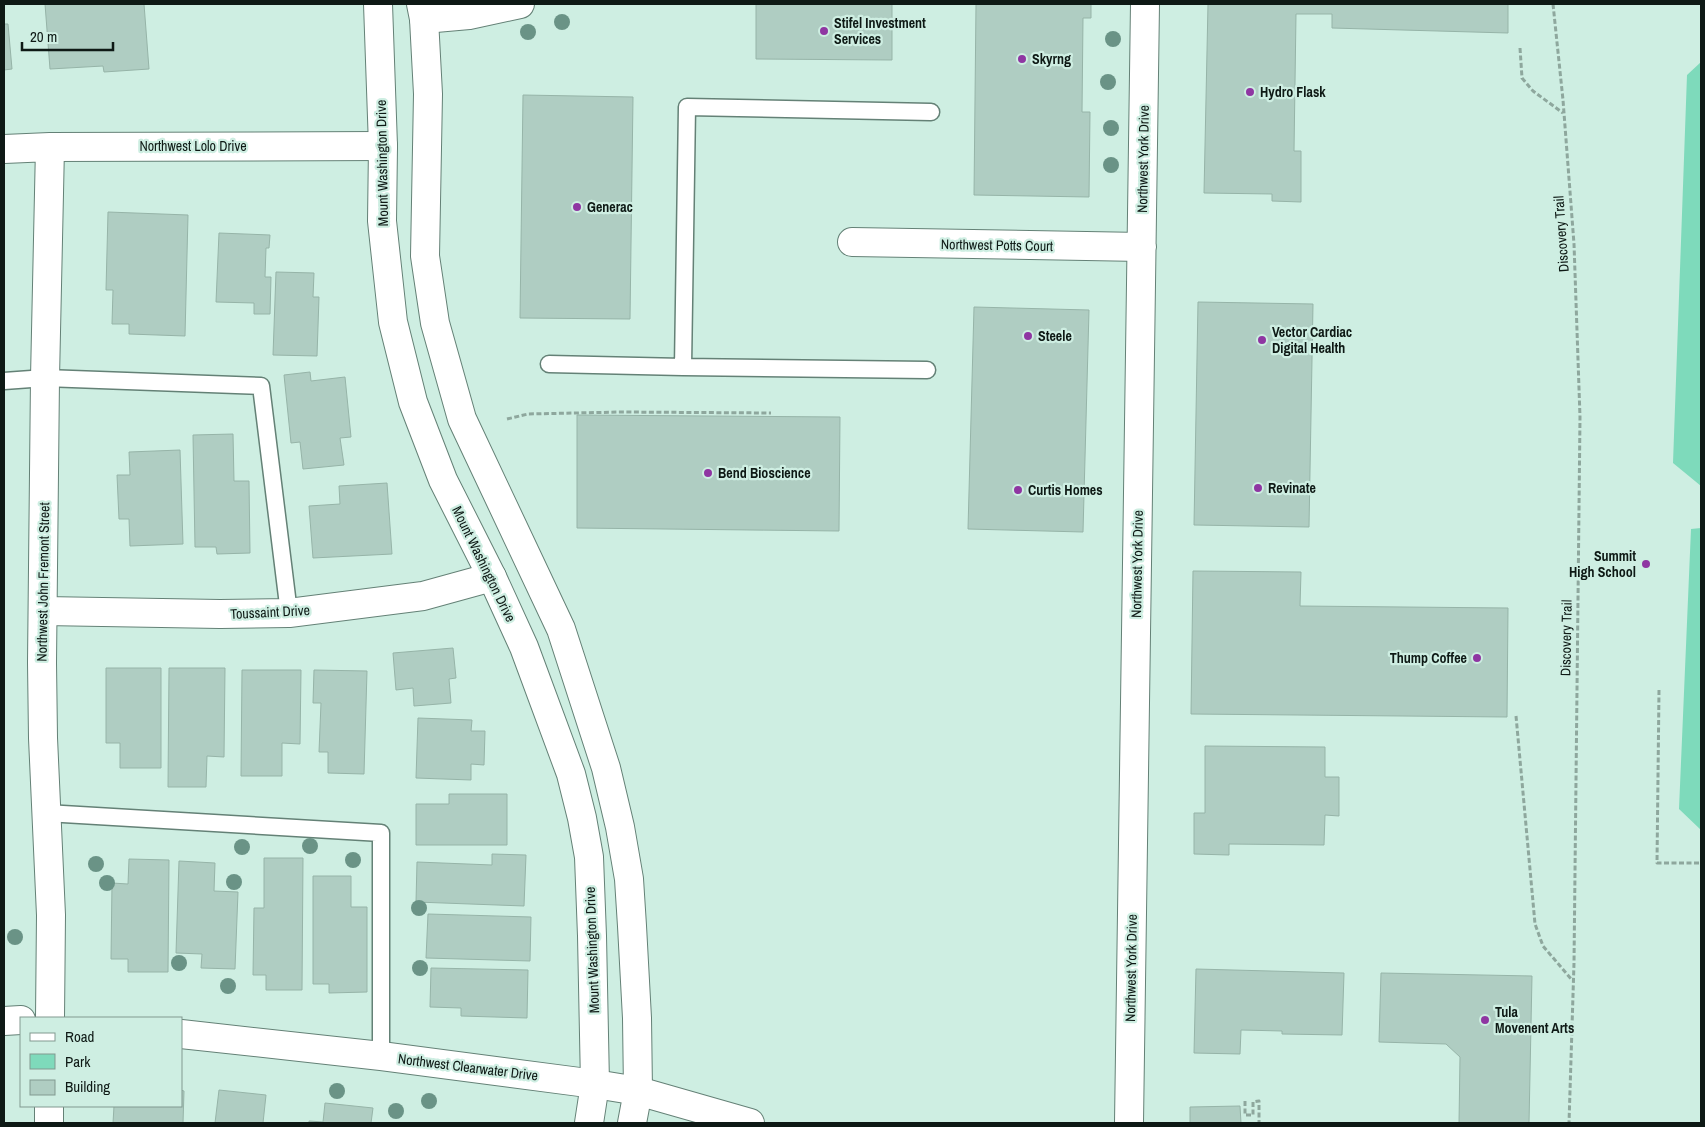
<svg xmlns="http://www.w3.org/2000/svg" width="1705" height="1127" font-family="'Archivo Narrow',sans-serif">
<rect width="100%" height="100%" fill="#ceeee2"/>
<path fill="#7edabb" d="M 1701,62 L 1701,486 L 1673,463 L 1687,75 Z
M 1701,528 L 1701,830 L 1679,809 L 1691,529 Z"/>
<path fill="#afcdc2" stroke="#96b4a8" d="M 45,4 L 144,4 L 149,69 L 104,72 L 103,66 L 50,69 Z
M 756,4 L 892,4 L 892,60 L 756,59 Z
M 976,4 L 1091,4 L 1091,18 L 1083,18 L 1082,112 L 1090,112 L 1089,197 L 974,195 Z
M 1208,4 L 1508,4 L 1508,33 L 1332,28 L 1332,14 L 1296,14 L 1294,151 L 1301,151 L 1301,202 L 1272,201 L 1272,194 L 1204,193 Z
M 4,24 L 8,24 L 12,69 L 4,70 Z
M 523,95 L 633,97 L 630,319 L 520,318 Z
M 108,212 L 188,215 L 185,336 L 129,334 L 129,324 L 112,324 L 113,290 L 106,290 Z
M 219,233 L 270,235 L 269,248 L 266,248 L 265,277 L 271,277 L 270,314 L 254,314 L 254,303 L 216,302 Z
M 276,272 L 314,273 L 313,297 L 319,297 L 317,356 L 273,355 Z
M 1198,302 L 1313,304 L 1309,527 L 1194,525 Z
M 974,307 L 1089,310 L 1083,532 L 968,529 Z
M 310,372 L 311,381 L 345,377 L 351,437 L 340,438 L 344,465 L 303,469 L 300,442 L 291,443 L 284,375 Z
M 577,415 L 840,417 L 839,531 L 577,528 Z
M 233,434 L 234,481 L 249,481 L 250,553 L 217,554 L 216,547 L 195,547 L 193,435 Z
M 180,450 L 183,544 L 130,546 L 129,519 L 119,519 L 117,475 L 130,475 L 129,452 Z
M 387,483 L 392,554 L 313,558 L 309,506 L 340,504 L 339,486 Z
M 1193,571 L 1301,572 L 1300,606 L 1508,608 L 1507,717 L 1191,714 Z
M 453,648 L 456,678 L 449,679 L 451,703 L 414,706 L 413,688 L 396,690 L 393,653 Z
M 106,668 L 161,668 L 161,768 L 120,768 L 120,743 L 106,743 Z
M 169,668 L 225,668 L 224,757 L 207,756 L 206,787 L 168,787 Z
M 242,670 L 301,670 L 300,744 L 282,743 L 282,776 L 241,776 Z
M 314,670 L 367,671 L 364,774 L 328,773 L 328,752 L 319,752 L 321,703 L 313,703 Z
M 418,718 L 472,720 L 471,731 L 485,731 L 484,765 L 471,764 L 471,780 L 416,778 Z
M 1205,746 L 1325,747 L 1325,777 L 1339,777 L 1339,816 L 1325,815 L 1324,845 L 1229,844 L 1229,855 L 1194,854 L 1194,813 L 1205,813 Z
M 449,794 L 507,794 L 507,845 L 416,845 L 416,804 L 449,804 Z
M 492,854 L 526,855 L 524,906 L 416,902 L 417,862 L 492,865 Z
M 264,858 L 303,858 L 302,990 L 266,990 L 266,975 L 253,975 L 254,908 L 264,908 Z
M 129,859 L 169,860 L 168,972 L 128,972 L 128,959 L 111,959 L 112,883 L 128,884 Z
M 179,861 L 215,863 L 214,891 L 238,892 L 235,969 L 201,968 L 202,954 L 176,953 Z
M 313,876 L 351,876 L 351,907 L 367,907 L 367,992 L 329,993 L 329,984 L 313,984 Z
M 428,914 L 531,917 L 530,961 L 426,958 Z
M 431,968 L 528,970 L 527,1018 L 461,1016 L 461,1008 L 430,1007 Z
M 1196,969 L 1344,973 L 1342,1035 L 1282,1034 L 1282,1031 L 1241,1030 L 1240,1054 L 1194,1053 Z
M 1381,973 L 1532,976 L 1529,1123 L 1459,1123 L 1460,1057 L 1446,1044 L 1379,1042 Z
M 181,1090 L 184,1091 L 183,1123 L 113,1123 L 114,1106 L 181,1106 Z
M 219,1090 L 266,1095 L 263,1123 L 215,1123 Z
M 325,1103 L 373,1108 L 371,1123 L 309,1123 L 309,1121 L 323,1122 Z
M 1240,1106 L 1241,1123 L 1190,1123 L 1190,1107 Z"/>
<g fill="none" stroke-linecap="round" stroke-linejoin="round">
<g stroke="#648176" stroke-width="19">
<path id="lane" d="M 549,364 L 683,367
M 927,370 L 683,367 L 687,107 L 931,112
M 4,381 L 45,378 L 261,386 L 289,613
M 46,813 L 381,833 L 381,1056"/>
</g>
<g stroke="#648176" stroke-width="30">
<path id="street" d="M 424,19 L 469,15 L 520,4
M 4,149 L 50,147 L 383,146
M 852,242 L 1142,247
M 44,611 L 220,614 L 289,613 L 423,596 L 492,577
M 50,1018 L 51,915 L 43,738 L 42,663 L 45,378 L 50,147
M 4,1021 L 21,1020
M 181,1034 L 381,1056 L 595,1084 L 638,1091 L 750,1123
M 49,1123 L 49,1106
M 1129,1123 L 1145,4"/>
</g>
<g stroke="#648176" stroke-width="30">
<path id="secondary" d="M 378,4 L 383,146 L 382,221 L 393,322 L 413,402 L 443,480 L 492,577 L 524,647 L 571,774 L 582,818 L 589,857 L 592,936 L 595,1084 L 589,1123
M 421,4 L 424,19 L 428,94 L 425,256 L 435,323 L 462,419 L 561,629 L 606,768 L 620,827 L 629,879 L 632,926 L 637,1018 L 638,1091 L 632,1123"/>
</g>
<path stroke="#8ea79d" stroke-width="3" stroke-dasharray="5 2.5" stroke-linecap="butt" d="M 1553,4 L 1563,100 L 1574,244 L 1580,417 L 1574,963 L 1569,1123
M 1520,48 L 1522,78 L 1533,91 L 1563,113
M 507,419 L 528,414 L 622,412 L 771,413
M 1659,690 L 1657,863 L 1701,863
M 1516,716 L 1535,924 L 1543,946 L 1572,980
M 1245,1101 L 1245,1115 L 1253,1115 L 1253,1102 L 1259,1101 L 1259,1123"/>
<use href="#lane" stroke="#fff" stroke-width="16"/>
<use href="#street" stroke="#fff" stroke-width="28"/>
<use href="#secondary" stroke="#fff" stroke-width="28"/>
</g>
<g fill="#6a9386">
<circle cx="562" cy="22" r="8"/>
<circle cx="528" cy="32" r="8"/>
<circle cx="1113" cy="39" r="8"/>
<circle cx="1108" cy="82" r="8"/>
<circle cx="1111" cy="128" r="8"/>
<circle cx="1111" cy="165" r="8"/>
<circle cx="310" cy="846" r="8"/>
<circle cx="242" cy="847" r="8"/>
<circle cx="353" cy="860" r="8"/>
<circle cx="96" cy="864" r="8"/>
<circle cx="234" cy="882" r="8"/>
<circle cx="107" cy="883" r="8"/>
<circle cx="419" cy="908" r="8"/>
<circle cx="15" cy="937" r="8"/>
<circle cx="179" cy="963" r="8"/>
<circle cx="420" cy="968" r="8"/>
<circle cx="228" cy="986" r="8"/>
<circle cx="337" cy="1091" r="8"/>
<circle cx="429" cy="1101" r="8"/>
<circle cx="396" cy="1111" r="8"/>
</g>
<g fill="#8f36a2" stroke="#ceeee2" stroke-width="2">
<circle cx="824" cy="31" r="5"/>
<circle cx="1022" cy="59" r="5"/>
<circle cx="1250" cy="92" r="5"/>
<circle cx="577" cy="207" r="5"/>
<circle cx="1028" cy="336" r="5"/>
<circle cx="1262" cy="340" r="5"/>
<circle cx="708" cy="473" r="5"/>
<circle cx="1258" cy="488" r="5"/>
<circle cx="1018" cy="490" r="5"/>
<circle cx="1646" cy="564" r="5"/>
<circle cx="1477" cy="658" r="5"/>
<circle cx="1485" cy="1020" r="5"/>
</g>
<g text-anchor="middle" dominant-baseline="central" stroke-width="4.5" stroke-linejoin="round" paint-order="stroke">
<g font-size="14" font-weight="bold" fill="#0e1915" stroke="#ceeee2" text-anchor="start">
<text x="834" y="23">Stifel Investment<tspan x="834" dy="16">Services</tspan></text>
<text x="1032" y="59">Skyrng</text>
<text x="1260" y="92">Hydro Flask</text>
<text x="587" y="207">Generac</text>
<text x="1272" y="332">Vector Cardiac<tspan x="1272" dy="16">Digital Health</tspan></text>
<text x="1038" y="336">Steele</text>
<text x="718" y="473">Bend Bioscience</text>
<text x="1268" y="488">Revinate</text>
<text x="1028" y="490">Curtis Homes</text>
<text x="1636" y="556" text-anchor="end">Summit<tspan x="1636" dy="16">High School</tspan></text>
<text x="1467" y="658" text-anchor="end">Thump Coffee</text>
<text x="1495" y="1012">Tula<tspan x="1495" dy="16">Movenent Arts</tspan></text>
</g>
<g font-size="14" fill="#0e1915" stroke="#ceeee2">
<text x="193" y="146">Northwest Lolo Drive</text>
<text transform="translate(1143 159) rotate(-89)">Northwest York Drive</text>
<text transform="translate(382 163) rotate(-91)">Mount Washington Drive</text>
<text transform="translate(1561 234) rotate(-94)">Discovery Trail</text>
<text transform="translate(997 245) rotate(1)">Northwest Potts Court</text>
<text transform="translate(484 564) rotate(64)">Mount Washington Drive</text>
<text transform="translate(1137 564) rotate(-89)">Northwest York Drive</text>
<text transform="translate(43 582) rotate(-89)">Northwest John Fremont Street</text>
<text transform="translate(270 612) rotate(-3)">Toussaint Drive</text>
<text transform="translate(1566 638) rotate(-89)">Discovery Trail</text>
<text transform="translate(592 950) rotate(-92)">Mount Washington Drive</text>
<text transform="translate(1131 968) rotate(-89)">Northwest York Drive</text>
<text transform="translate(468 1067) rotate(7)">Northwest Clearwater Drive</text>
</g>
</g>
<rect width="1705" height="1127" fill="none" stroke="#0e1915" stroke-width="10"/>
<rect x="20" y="1017" width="162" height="90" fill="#ceeee2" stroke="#819990"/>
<rect x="30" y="1033" width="25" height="8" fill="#ffffff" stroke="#819990"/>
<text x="65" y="1042" font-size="15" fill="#0e1915">Road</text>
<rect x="30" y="1054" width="25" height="15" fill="#7edabb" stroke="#819990"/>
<text x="65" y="1067" font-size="15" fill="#0e1915">Park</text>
<rect x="30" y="1080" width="25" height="15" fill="#afcdc2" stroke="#819990"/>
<text x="65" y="1092" font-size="15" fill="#0e1915">Building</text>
<path d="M22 42v8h91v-8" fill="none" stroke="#0e1915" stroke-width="2.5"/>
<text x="30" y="42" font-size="15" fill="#0e1915" stroke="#ceeee2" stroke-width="4" paint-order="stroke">20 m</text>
</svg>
